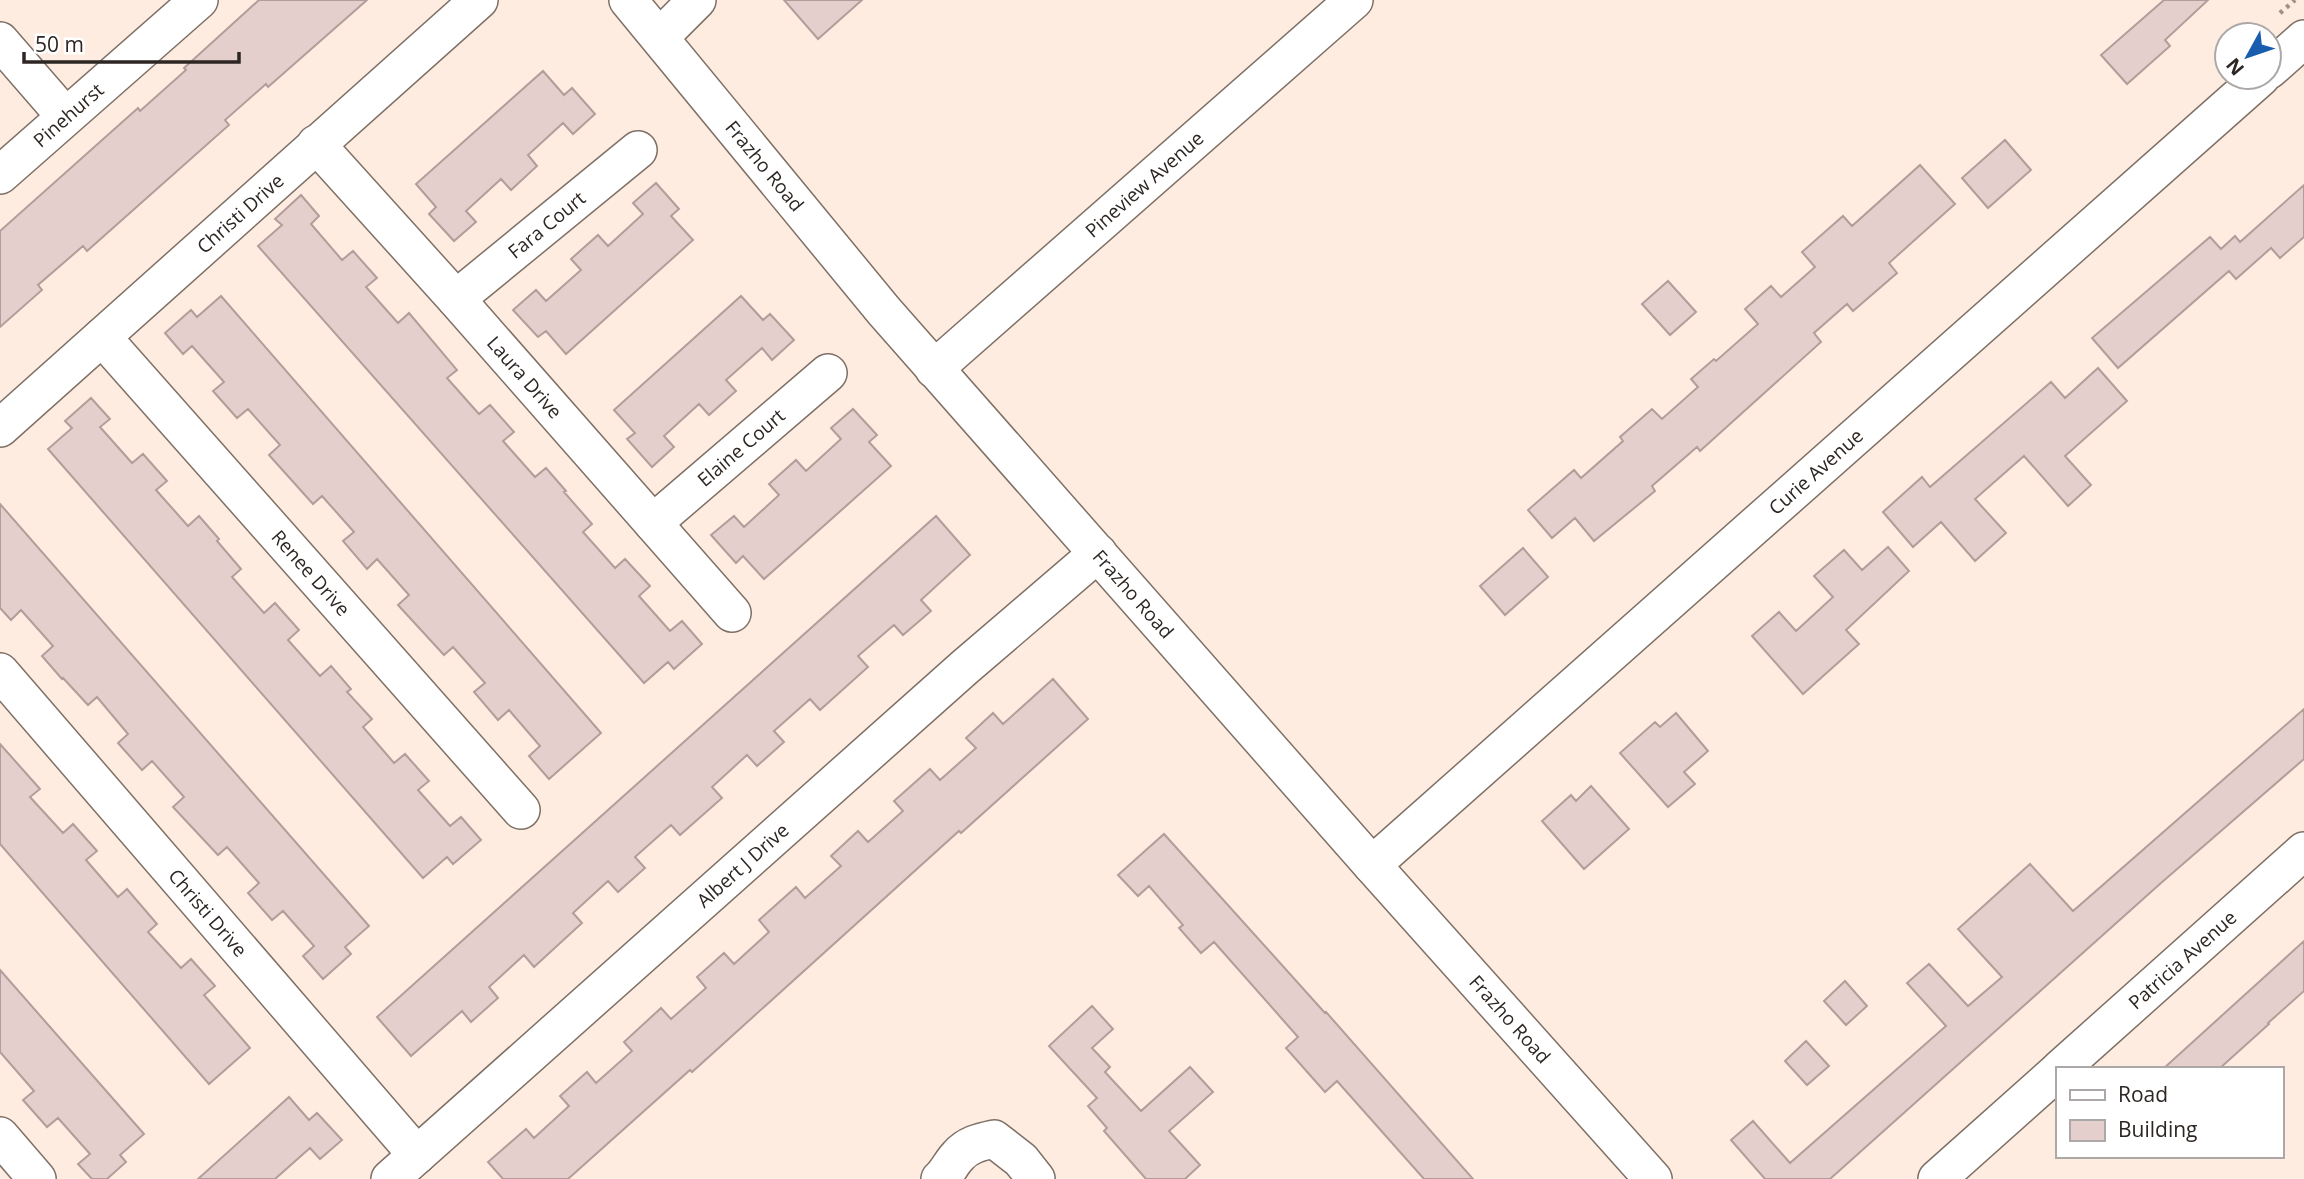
<svg xmlns="http://www.w3.org/2000/svg" width="2304" height="1179" font-family="'Open Sans',sans-serif">
<rect width="100%" height="100%" fill="#feece0"/>
<path fill="#e5cfcc" stroke="#b29d9a" stroke-width="2" d="M 259,0 L 367,0 L 268,87 L 266,84 L 225,120 L 229,125 L 87,251 L 83,246 L 38,285 L 42,290 L 0,327 L 0,231 L 138,108 L 140,111 L 186,70 L 184,68 Z
M 784,0 L 862,0 L 818,39 Z
M 2164,0 L 2208,0 L 2165,40 L 2170,46 L 2127,84 L 2101,55 Z
M 543,71 L 564,95 L 572,88 L 595,114 L 573,134 L 563,123 L 528,155 L 537,166 L 511,190 L 501,179 L 466,211 L 476,222 L 454,241 L 429,214 L 436,207 L 416,184 Z
M 2005,140 L 2031,170 L 1988,208 L 1962,178 Z
M 1920,165 L 1955,204 L 1889,263 L 1897,273 L 1853,311 L 1847,304 L 1814,333 L 1821,342 L 1700,451 L 1697,447 L 1652,486 L 1655,491 L 1594,541 L 1575,518 L 1552,538 L 1528,510 L 1574,470 L 1581,478 L 1623,441 L 1620,437 L 1652,409 L 1662,419 L 1698,387 L 1691,379 L 1714,359 L 1716,361 L 1758,324 L 1745,309 L 1771,286 L 1781,297 L 1815,267 L 1802,252 L 1843,216 L 1852,226 Z
M 656,183 L 679,209 L 671,216 L 693,240 L 566,354 L 546,331 L 538,337 L 513,310 L 536,290 L 546,301 L 581,270 L 571,259 L 598,235 L 608,246 L 643,214 L 633,203 Z
M 2304,185 L 2304,237 L 2280,258 L 2271,248 L 2236,279 L 2229,271 L 2118,368 L 2092,338 L 2210,237 L 2221,249 L 2235,236 L 2240,242 Z
M 301,195 L 319,216 L 311,224 L 342,260 L 353,251 L 377,278 L 366,287 L 398,323 L 409,313 L 457,370 L 447,378 L 479,414 L 490,405 L 514,432 L 503,441 L 535,477 L 546,468 L 566,491 L 564,492 L 592,524 L 583,532 L 615,568 L 625,559 L 650,586 L 639,596 L 670,631 L 682,621 L 702,644 L 674,669 L 668,662 L 644,683 L 258,246 L 282,225 L 275,219 Z
M 1668,281 L 1696,312 L 1670,335 L 1642,304 Z
M 221,296 L 601,733 L 549,779 L 529,756 L 540,746 L 509,710 L 498,720 L 474,692 L 485,683 L 453,647 L 444,655 L 398,605 L 409,595 L 377,559 L 367,569 L 343,541 L 354,532 L 322,496 L 313,504 L 269,455 L 280,445 L 248,409 L 237,418 L 213,391 L 224,382 L 192,346 L 183,354 L 165,333 L 191,310 L 197,317 Z
M 741,296 L 763,320 L 770,314 L 794,340 L 772,360 L 762,348 L 726,380 L 736,391 L 709,415 L 699,404 L 664,436 L 674,447 L 652,467 L 627,439 L 635,433 L 614,410 Z
M 2098,368 L 2127,401 L 2065,456 L 2091,485 L 2068,506 L 2024,456 L 1975,499 L 2006,533 L 1975,561 L 1941,522 L 1913,547 L 1883,512 L 1922,477 L 1930,487 L 2051,382 L 2065,398 Z
M 91,398 L 110,419 L 100,427 L 132,463 L 143,454 L 167,481 L 156,490 L 188,526 L 199,516 L 219,539 L 217,541 L 241,569 L 232,577 L 264,613 L 275,603 L 299,630 L 288,640 L 320,676 L 331,666 L 351,689 L 347,692 L 372,719 L 363,727 L 394,763 L 405,754 L 429,781 L 418,790 L 450,826 L 461,817 L 481,840 L 453,864 L 447,857 L 423,878 L 48,449 L 72,428 L 65,421 Z
M 853,409 L 877,435 L 869,442 L 891,466 L 764,579 L 743,556 L 736,563 L 711,535 L 734,516 L 744,527 L 779,495 L 769,484 L 796,460 L 806,471 L 841,439 L 831,428 Z
M 0,504 L 369,926 L 345,947 L 351,954 L 323,979 L 303,956 L 314,946 L 283,911 L 272,920 L 248,893 L 259,883 L 227,847 L 218,855 L 173,807 L 184,797 L 152,761 L 142,770 L 118,743 L 128,734 L 97,697 L 88,705 L 63,678 L 62,679 L 42,656 L 53,646 L 21,610 L 11,620 L 0,608 Z
M 936,516 L 970,555 L 921,600 L 931,611 L 903,635 L 894,625 L 858,656 L 868,667 L 820,710 L 810,699 L 774,731 L 784,742 L 757,766 L 747,755 L 712,787 L 722,798 L 680,835 L 671,825 L 635,857 L 645,868 L 618,892 L 608,881 L 573,913 L 582,923 L 534,967 L 524,955 L 489,987 L 498,998 L 471,1022 L 462,1011 L 411,1056 L 377,1017 Z
M 1888,547 L 1909,571 L 1846,630 L 1859,644 L 1803,694 L 1752,636 L 1779,612 L 1796,631 L 1833,597 L 1814,576 L 1844,550 L 1862,570 Z
M 1523,548 L 1548,577 L 1505,615 L 1480,586 Z
M 1053,679 L 1088,719 L 961,833 L 959,831 L 692,1072 L 690,1070 L 568,1179 L 503,1179 L 488,1162 L 526,1129 L 534,1138 L 569,1106 L 560,1096 L 587,1072 L 596,1083 L 632,1051 L 624,1042 L 661,1008 L 671,1019 L 706,988 L 697,977 L 724,953 L 734,964 L 769,932 L 759,920 L 796,887 L 805,898 L 841,866 L 831,856 L 858,831 L 868,842 L 903,811 L 894,801 L 930,769 L 940,780 L 976,748 L 966,738 L 993,713 L 1003,724 Z
M 2304,709 L 2304,759 L 2161,883 L 1830,1179 L 1765,1179 L 1731,1140 L 1753,1121 L 1790,1163 L 1946,1026 L 1907,983 L 1929,964 L 1968,1006 L 2002,977 L 1958,929 L 2030,864 L 2073,911 Z
M 1676,713 L 1708,751 L 1684,772 L 1695,784 L 1668,807 L 1620,753 L 1655,722 L 1660,727 Z
M 0,744 L 40,789 L 30,797 L 63,833 L 73,824 L 97,851 L 86,860 L 118,897 L 127,889 L 157,924 L 148,932 L 181,968 L 191,959 L 215,986 L 204,995 L 250,1048 L 209,1084 L 0,844 Z
M 1591,786 L 1629,829 L 1584,869 L 1542,821 L 1571,795 L 1576,801 Z
M 1164,834 L 1325,1013 L 1326,1012 L 1473,1179 L 1424,1179 L 1337,1081 L 1325,1092 L 1286,1048 L 1298,1037 L 1214,942 L 1201,953 L 1179,928 L 1183,925 L 1149,886 L 1138,896 L 1118,875 Z
M 2304,941 L 2304,991 L 2268,1023 L 2269,1024 L 2219,1069 L 2163,1069 Z
M 0,970 L 144,1134 L 120,1155 L 126,1162 L 107,1179 L 92,1179 L 78,1164 L 90,1154 L 58,1118 L 47,1127 L 23,1100 L 34,1091 L 0,1052 Z
M 1845,981 L 1867,1006 L 1846,1025 L 1824,1001 Z
M 1092,1006 L 1113,1029 L 1092,1048 L 1110,1067 L 1105,1072 L 1141,1111 L 1190,1067 L 1213,1092 L 1169,1131 L 1200,1165 L 1185,1179 L 1146,1179 L 1104,1131 L 1107,1128 L 1088,1106 L 1097,1098 L 1049,1046 Z
M 1806,1041 L 1829,1066 L 1807,1085 L 1785,1061 Z
M 289,1097 L 309,1120 L 317,1113 L 342,1140 L 320,1159 L 310,1148 L 275,1179 L 198,1179 Z"/>
<g fill="none" stroke-linecap="round" stroke-linejoin="round">
<g stroke="#7f7066" stroke-width="40">
<g id="minor">
<path id="s1" d="M 628,0 L 884,311 L 1372,865 L 1653,1179"/>
<path d="M 660,37 L 697,0"/>
<path d="M 0,41 L 65,116"/>
<path d="M 2269,70 L 2304,39"/>
<path id="s2" d="M 316,144 L 456,299 L 732,613"/>
<path id="s3" d="M 0,175 L 199,0"/>
<path id="s4" d="M 456,299 L 638,150"/>
<path id="s5" d="M 102,337 L 521,810"/>
<path id="s6" d="M 934,369 L 1354,0"/>
<path id="s7" d="M 0,428 L 479,0"/>
<path id="s8" d="M 653,523 L 828,373"/>
<path id="s9" d="M 0,672 L 417,1155"/>
<path id="s10" d="M 1372,865 L 2261,77"/>
<path id="s11" d="M 2060,1069 L 2304,851"/>
<path d="M 0,1136 L 37,1179"/>
<path id="s12" d="M 390,1179 L 965,667 L 1098,553"/>
<path d="M 940,1179 C 948,1172 951,1163 958,1156 C 967,1145 980,1142 994,1139 L 1021,1160 L 1036,1179"/>
<path d="M 1937,1179 L 2057,1072"/>
</g>
</g>
<path stroke="#9e9189" stroke-width="4.5" stroke-dasharray="3.5 5" stroke-linecap="butt" d="M 2280,13 L 2295,0"/>
<use href="#minor" stroke="#fff" stroke-width="37"/>
</g>
<g text-anchor="middle" dominant-baseline="central" stroke-width="6" stroke-linejoin="round" paint-order="stroke">
<g font-size="19" fill="#2d2622" stroke="#fff">
<text stroke="none"><textPath href="#s3" startOffset="91">Pinehurst</textPath></text>
<text stroke="none"><textPath href="#s1" startOffset="215">Frazho Road</textPath></text>
<text stroke="none"><textPath href="#s6" startOffset="280">Pineview Avenue</textPath></text>
<text stroke="none"><textPath href="#s7" startOffset="322">Christi Drive</textPath></text>
<text stroke="none"><textPath href="#s4" startOffset="117">Fara Court</textPath></text>
<text stroke="none"><textPath href="#s2" startOffset="313">Laura Drive</textPath></text>
<text stroke="none"><textPath href="#s8" startOffset="116">Elaine Court</textPath></text>
<text stroke="none"><textPath href="#s10" startOffset="593">Curie Avenue</textPath></text>
<text stroke="none"><textPath href="#s5" startOffset="315">Renee Drive</textPath></text>
<text stroke="none"><textPath href="#s1" startOffset="780">Frazho Road</textPath></text>
<text stroke="none"><textPath href="#s12" startOffset="472">Albert J Drive</textPath></text>
<text stroke="none"><textPath href="#s9" startOffset="318">Christi Drive</textPath></text>
<text stroke="none"><textPath href="#s11" startOffset="164">Patricia Avenue</textPath></text>
<text stroke="none"><textPath href="#s1" startOffset="1348">Frazho Road</textPath></text>
</g>
</g>
<rect x="2056" y="1067" width="228" height="91" fill="#ffffff" stroke="#aba8a7" stroke-width="2"/>
<rect x="2070" y="1090" width="35" height="10" fill="#ffffff" stroke="#aba8a7" stroke-width="2"/>
<text x="2118" y="1102" font-size="21" fill="#2d2622">Road</text>
<rect x="2070" y="1120" width="35" height="21" fill="#e5cfcc" stroke="#aba8a7" stroke-width="2"/>
<text x="2118" y="1137" font-size="21" fill="#2d2622">Building</text>
<g transform="translate(2248 56) rotate(230)"><circle r="33" fill="#ffffff" stroke="#aba8a7" stroke-width="2"/>
<path d="M0-5L12 26L0 18L-12 26Z" fill="#195eae"/>
<text y="-10" font-size="19" font-weight="bold" text-anchor="middle" fill="#2d2622">N</text>
</g>
<path d="M24 52v10h215v-10" fill="none" stroke="#2d2622" stroke-width="3.5"/>
<text x="35" y="52" font-size="21" fill="#2d2622" stroke="#ffffff" stroke-width="5" paint-order="stroke">50 m</text>
</svg>
